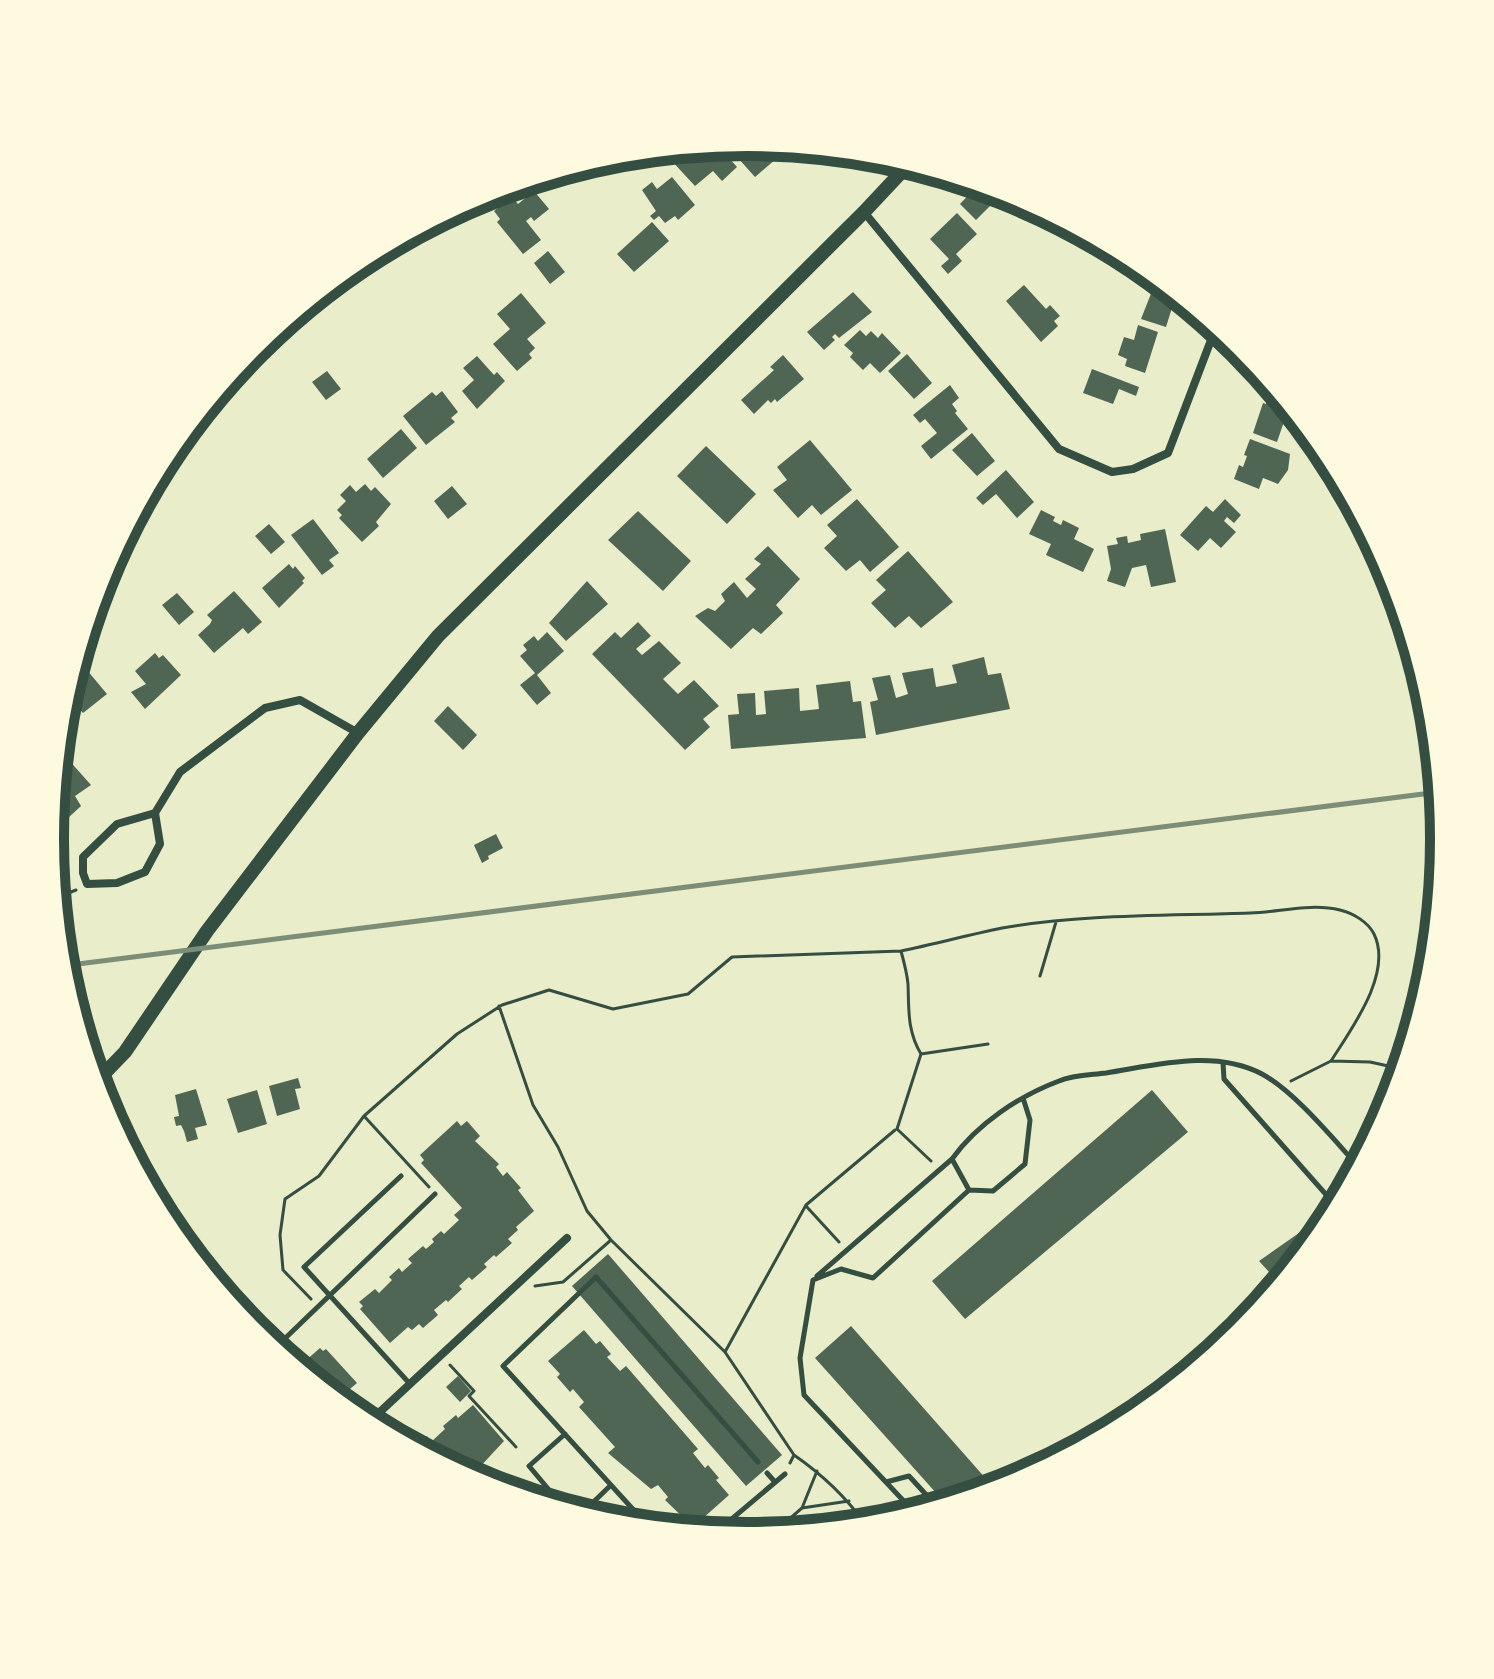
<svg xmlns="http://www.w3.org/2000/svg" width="1494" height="1679" font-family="Poppins,sans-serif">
<rect width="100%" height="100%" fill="#e9edc9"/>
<path fill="#4f6655" d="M 750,143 L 790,147 L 755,177 L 738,158 L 753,146 Z
M 707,146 L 714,155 L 721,149 L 737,167 L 722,181 L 713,171 L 695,186 L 670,159 L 681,149 Z
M 672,177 L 695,205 L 678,220 L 675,216 L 665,223 L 659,216 L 654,220 L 650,216 L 656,211 L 642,190 L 652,182 L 657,189 Z
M 978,185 L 999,191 L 992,198 L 995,201 L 976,220 L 960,204 Z
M 534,191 L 549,209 L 534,221 L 531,217 L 526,221 L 541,240 L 523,254 L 497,222 L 500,219 L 494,211 L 512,197 L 518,204 Z
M 957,213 L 977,234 L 956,254 L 962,261 L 948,274 L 941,266 L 949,259 L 930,239 Z
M 652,222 L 669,241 L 634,272 L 617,254 Z
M 548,251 L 565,272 L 550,284 L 534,263 Z
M 1024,285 L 1046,309 L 1050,305 L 1060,316 L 1054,321 L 1058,326 L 1041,342 L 1006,301 Z
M 1154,286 L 1176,295 L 1166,327 L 1141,319 Z
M 853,292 L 872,312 L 839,338 L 835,334 L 832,337 L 835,340 L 824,350 L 807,332 Z
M 521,293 L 546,323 L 527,339 L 535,348 L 529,354 L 532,358 L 517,371 L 493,344 L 510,329 L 497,314 Z
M 1138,325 L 1158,332 L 1145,373 L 1125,366 L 1127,359 L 1118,355 L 1124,337 L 1134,340 Z
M 860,330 L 866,336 L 871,331 L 878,338 L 882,333 L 901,353 L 880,373 L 870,363 L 863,370 L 850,357 L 853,353 L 844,345 Z
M 907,354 L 932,383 L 914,399 L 888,371 Z
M 783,355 L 804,379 L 777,402 L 775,399 L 771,403 L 768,400 L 754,414 L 741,400 L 774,370 L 770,367 Z
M 477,356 L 494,375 L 497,372 L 505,381 L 477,409 L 462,391 L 474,380 L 463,368 Z
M 1092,369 L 1139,387 L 1136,396 L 1119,389 L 1113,404 L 1083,393 Z
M 327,371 L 341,389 L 326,400 L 312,382 Z
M 950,385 L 959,398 L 952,404 L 957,411 L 955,413 L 968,429 L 931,459 L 921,446 L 937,433 L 925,419 L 920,423 L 913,415 Z
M 442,391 L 458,412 L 451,418 L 455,422 L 426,445 L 403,416 L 432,392 L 436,396 Z
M 1269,395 L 1283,399 L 1289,407 L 1277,442 L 1253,433 L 1263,403 L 1266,404 Z
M 401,429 L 417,448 L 383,478 L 367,459 Z
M 972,433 L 995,461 L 977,476 L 952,450 Z
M 1250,439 L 1290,454 L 1288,470 L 1278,484 L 1263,478 L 1259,489 L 1234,479 L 1239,465 L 1243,467 L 1247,456 L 1244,455 Z
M 810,440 L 852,490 L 821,515 L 812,505 L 798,518 L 773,490 L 787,480 L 777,467 Z
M 706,446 L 756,494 L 727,524 L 677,476 Z
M 1006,470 L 1034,502 L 1017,518 L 996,494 L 983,505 L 976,498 Z
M 365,484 L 371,491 L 375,487 L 391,504 L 376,522 L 379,526 L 362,542 L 339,518 L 342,515 L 337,510 L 346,501 L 340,495 L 350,485 L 356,492 Z
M 452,486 L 467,504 L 448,519 L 434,501 Z
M 857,499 L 899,547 L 870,572 L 860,560 L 846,571 L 824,548 L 837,536 L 827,525 Z
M 1225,499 L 1241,515 L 1234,523 L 1227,517 L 1224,521 L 1236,532 L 1221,548 L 1210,538 L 1198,551 L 1180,535 L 1206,506 L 1213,512 Z
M 1041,510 L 1055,517 L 1053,521 L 1061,525 L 1063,520 L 1079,528 L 1074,539 L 1094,549 L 1083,572 L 1046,555 L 1051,544 L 1029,534 Z
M 638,511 L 691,561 L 663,591 L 608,540 Z
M 313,519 L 339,553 L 329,560 L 334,566 L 322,575 L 291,535 Z
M 269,524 L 285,542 L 271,554 L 255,536 Z
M 1165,529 L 1176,582 L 1151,587 L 1146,565 L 1132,568 L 1125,587 L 1107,581 L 1111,569 L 1107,546 L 1118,544 L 1116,538 L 1127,536 L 1128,543 L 1141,540 L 1140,534 Z
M 768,546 L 800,579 L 776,605 L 783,613 L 761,634 L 753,628 L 731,649 L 695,616 L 708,608 L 715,611 L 725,601 L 721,594 L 734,582 L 747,598 L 756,589 L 745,579 L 761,564 L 754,559 Z
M 908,551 L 953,602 L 921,628 L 909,616 L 895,628 L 871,603 L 886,590 L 876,580 Z
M 289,564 L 293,569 L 295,566 L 305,578 L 302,581 L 304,583 L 279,608 L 262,588 Z
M 587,581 L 608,604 L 566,641 L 549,623 Z
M 234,591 L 262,622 L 248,634 L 243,628 L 214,653 L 198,635 L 210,624 L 212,620 L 207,615 Z
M 177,593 L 194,612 L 179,625 L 162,605 Z
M 638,622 L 651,636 L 636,649 L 642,655 L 659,641 L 681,663 L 663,679 L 678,694 L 694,680 L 719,706 L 703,719 L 710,727 L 685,750 L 592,654 L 615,632 L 621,638 Z
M 547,632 L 564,651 L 537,675 L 551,693 L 537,705 L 520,685 L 535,673 L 520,656 L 527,650 L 523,645 L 534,636 L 538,641 Z
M 155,653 L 159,658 L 163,655 L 181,675 L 145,709 L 131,692 L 146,684 L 135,671 Z
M 984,657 L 988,675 L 1001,673 L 1010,709 L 876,735 L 870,702 L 878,700 L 872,678 L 890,675 L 896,698 L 908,694 L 902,673 L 933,668 L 936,687 L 957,683 L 952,665 Z
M 81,663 L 107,694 L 83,713 L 69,697 L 71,695 L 67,690 L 74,670 Z
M 850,681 L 853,702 L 861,701 L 866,738 L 731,749 L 728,715 L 739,714 L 737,694 L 755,693 L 756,715 L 766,714 L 764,691 L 799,688 L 800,711 L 819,709 L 816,685 Z
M 448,706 L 477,735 L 463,750 L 434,721 Z
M 59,749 L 91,785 L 75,796 L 81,806 L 55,830 L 51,825 Z
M 496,834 L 503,848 L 488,856 L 489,859 L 482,863 L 474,845 Z
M 298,1078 L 301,1088 L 295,1089 L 300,1109 L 277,1116 L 269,1086 Z
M 196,1089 L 207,1125 L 195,1128 L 198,1139 L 187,1142 L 184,1131 L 181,1125 L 176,1126 L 174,1117 L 179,1116 L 175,1095 Z
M 257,1090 L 267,1124 L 238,1133 L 227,1099 Z
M 1152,1090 L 1188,1132 L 965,1319 L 932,1281 Z
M 457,1121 L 461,1126 L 467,1121 L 480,1136 L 475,1141 L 499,1164 L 496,1167 L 503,1176 L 507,1172 L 521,1188 L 518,1190 L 534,1211 L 516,1227 L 518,1230 L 508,1239 L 512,1243 L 496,1257 L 494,1255 L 484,1264 L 487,1267 L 472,1280 L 469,1277 L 459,1286 L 462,1289 L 448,1302 L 446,1300 L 434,1310 L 438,1315 L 423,1328 L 419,1324 L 412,1330 L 408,1327 L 390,1343 L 360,1309 L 363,1306 L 359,1302 L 375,1289 L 379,1293 L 392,1280 L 389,1277 L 399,1268 L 402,1272 L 412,1263 L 408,1259 L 423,1246 L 426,1249 L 434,1242 L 432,1239 L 441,1231 L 444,1234 L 459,1220 L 454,1215 L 462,1208 L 421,1163 L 424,1160 L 420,1155 Z
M 1309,1226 L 1319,1237 L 1280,1284 L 1259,1261 Z
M 608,1254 L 782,1455 L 746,1486 L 572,1286 Z
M 851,1326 L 995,1489 L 946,1504 L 815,1358 Z
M 584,1330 L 596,1344 L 600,1341 L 611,1354 L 607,1357 L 620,1371 L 626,1366 L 698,1449 L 693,1453 L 705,1468 L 708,1465 L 719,1478 L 716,1480 L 729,1495 L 693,1527 L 665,1500 L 668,1497 L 658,1485 L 651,1489 L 608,1453 L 615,1447 L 579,1407 L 584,1402 L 573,1389 L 570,1392 L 557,1377 L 560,1374 L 548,1361 Z
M 320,1348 L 323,1351 L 326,1349 L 357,1383 L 337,1400 L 302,1371 L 308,1366 L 304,1362 Z
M 458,1376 L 471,1391 L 460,1402 L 446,1387 Z
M 473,1405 L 504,1441 L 478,1469 L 475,1466 L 465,1475 L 413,1448 L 427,1436 L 431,1442 L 445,1429 L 443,1426 L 456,1415 L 458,1418 Z"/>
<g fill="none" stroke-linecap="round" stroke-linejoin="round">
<path stroke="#344e41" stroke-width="3" d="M 56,898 L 76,890
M 901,951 C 935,944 968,935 1002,928 C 1083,914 1168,916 1250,913 C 1280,912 1311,903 1340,910 C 1353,913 1368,922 1374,934 C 1393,973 1352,1028 1331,1061
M 1040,976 L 1056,922
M 499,1006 L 533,1105 L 558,1147 L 587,1211 L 611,1240 L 725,1352 L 794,1455
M 921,1054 L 988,1044
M 1291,1081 L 1331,1061 L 1370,1062 L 1402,1069
M 364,1116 L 429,1187
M 1364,1154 L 1376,1133 L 1390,1067
M 806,1206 L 839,1242
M 535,1286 L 563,1282 L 611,1240
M 311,1299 L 283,1270 L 280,1235 L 285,1199 L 319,1176 L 364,1116 L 457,1034 L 502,1005 L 549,990 L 613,1009 L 688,994 L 732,957 L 901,951 C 904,962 907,973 908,984 C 909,1009 907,1031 921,1054 L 897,1129 L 931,1161
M 725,1352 L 806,1205 L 895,1130
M 450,1365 L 474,1391 L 469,1396 L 516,1447
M 790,1463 L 794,1455 C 823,1475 846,1497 866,1525
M 802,1508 L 849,1501
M 772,1534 L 802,1508 L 817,1471"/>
<path stroke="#344e41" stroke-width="5" d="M 1223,1063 L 1224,1079 L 1337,1207
M 1023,1098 L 1030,1120 L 1025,1164 L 993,1191 L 969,1190 L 952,1159 C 977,1124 1019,1096 1059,1081 C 1073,1075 1091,1075 1106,1073 C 1157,1065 1214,1049 1262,1074 C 1295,1092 1333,1139 1359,1167
M 401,1176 L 304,1267 L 410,1384
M 817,1276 L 952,1159
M 274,1349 L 435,1194
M 565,1434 L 529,1466 L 565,1509
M 767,1473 L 775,1482
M 886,1482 L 909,1476 L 931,1500 L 928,1509
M 915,1513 L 804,1395 L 800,1358 L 813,1280 L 841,1269 L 873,1278 L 969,1190
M 581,1514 L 611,1485
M 649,1527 L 503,1366 L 596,1277 L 758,1462
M 715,1533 L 785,1474"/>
<path stroke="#344e41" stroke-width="8" d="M 864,212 L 1059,449 L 1112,472 L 1133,469 L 1168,453 L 1216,327
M 155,813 L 160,844 L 145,872 L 117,883 L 87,884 L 83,873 L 83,857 L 117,824 L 155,813 L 180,772 L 265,708 L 300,700 L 358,733
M 368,1423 L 567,1238"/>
<path stroke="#344e41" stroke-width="14" d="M 96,1082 L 125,1052 L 207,931 L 358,733 L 438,636 L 864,212 L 909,164"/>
<path stroke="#7c8e77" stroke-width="5" d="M 62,966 L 1439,792"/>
</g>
<path d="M0 0H1494V1679H0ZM64 839a683 683 0 1 1 1366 0a683 683 0 1 1-1366 0Z" fill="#fefae0" fill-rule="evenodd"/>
<path fill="none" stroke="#344e41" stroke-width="10" d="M64 839a683 683 0 1 1 1366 0a683 683 0 1 1-1366 0Z"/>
</svg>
